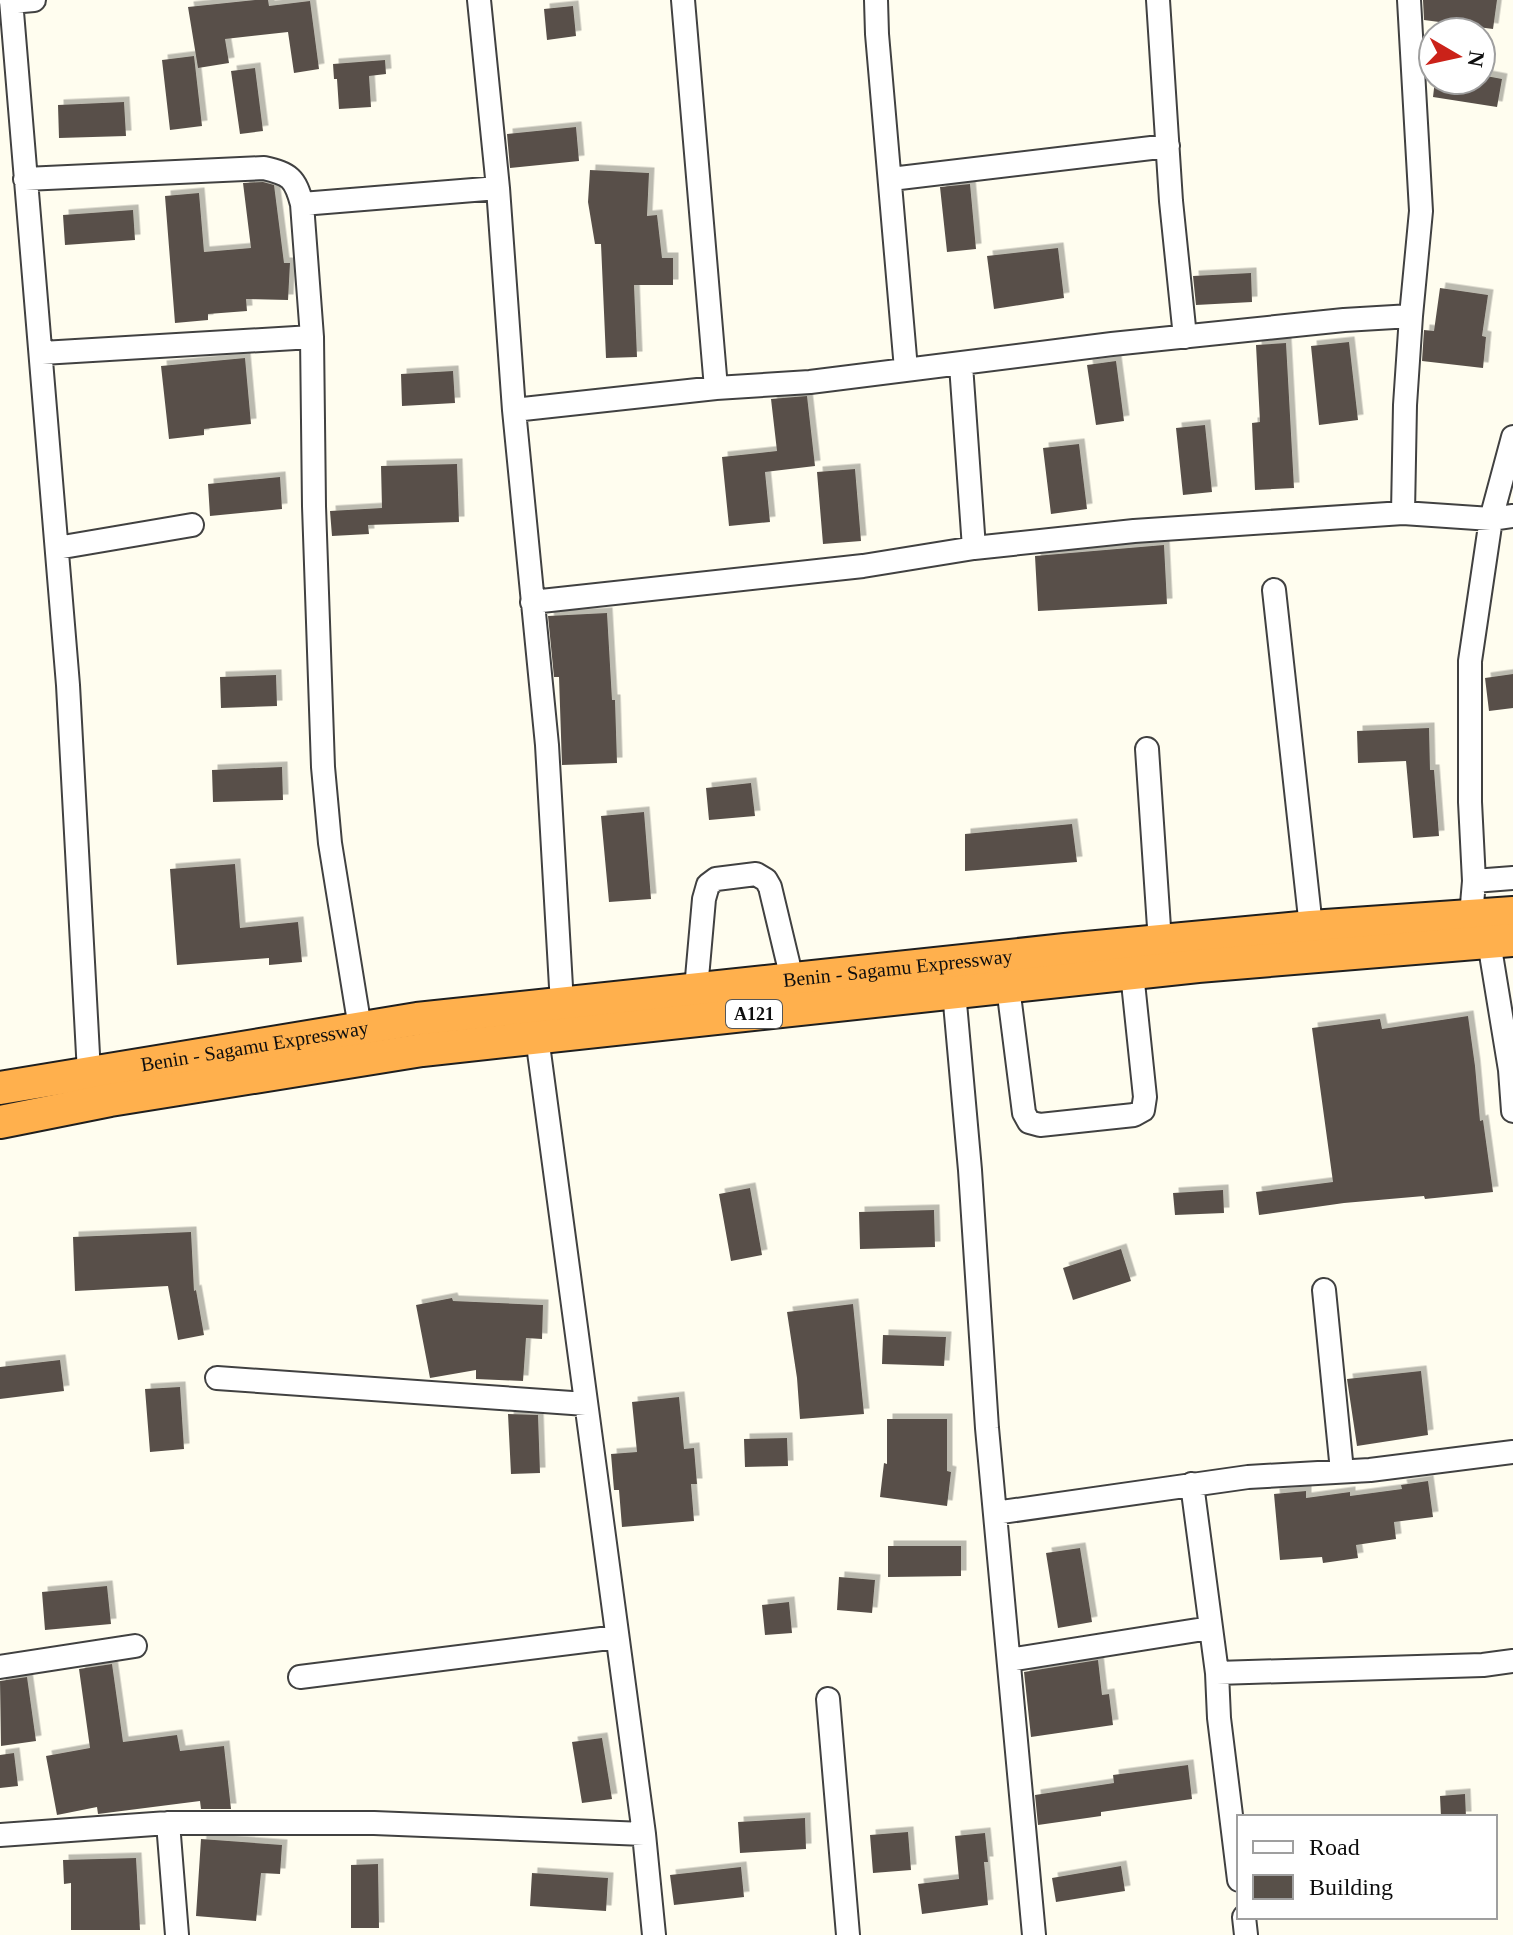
<svg xmlns="http://www.w3.org/2000/svg" width="1513" height="1935" font-family="'Times New Roman',serif">
<defs>
<filter id="shadow"><feDropShadow dx="5.5" dy="-5.5" stdDeviation="0" flood-color="#0004"/></filter>
</defs>
<rect width="100%" height="100%" fill="#fffdef"/>
<path fill="#585049" filter="url(#shadow)" d="M 255,0 L 268,0 L 269,6 L 310,1 L 319,69 L 294,73 L 288,32 L 225,39 L 229,63 L 198,68 L 188,7 Z
M 1423,0 L 1497,0 L 1493,29 L 1424,20 Z
M 573,6 L 576,36 L 547,40 L 544,9 Z
M 194,56 L 202,126 L 170,130 L 162,60 Z
M 385,60 L 386,74 L 369,76 L 371,107 L 339,109 L 337,79 L 334,79 L 333,64 Z
M 255,68 L 263,131 L 240,134 L 231,71 Z
M 1481,75 L 1502,79 L 1497,107 L 1433,97 L 1435,80 L 1481,80 Z
M 124,102 L 126,136 L 59,138 L 58,105 Z
M 576,127 L 579,161 L 510,168 L 507,134 Z
M 590,170 L 649,173 L 647,216 L 657,215 L 662,258 L 673,258 L 673,285 L 634,285 L 637,357 L 606,358 L 601,244 L 595,244 L 588,202 Z
M 263,182 L 274,185 L 284,263 L 290,263 L 288,300 L 246,299 L 247,311 L 208,314 L 208,320 L 175,323 L 165,196 L 199,193 L 204,252 L 251,248 L 243,183 Z
M 970,184 L 976,249 L 947,252 L 940,187 Z
M 133,210 L 135,240 L 65,245 L 63,215 Z
M 1058,248 L 1064,298 L 994,309 L 987,256 Z
M 1251,273 L 1252,302 L 1196,305 L 1193,276 Z
M 1440,288 L 1488,295 L 1482,336 L 1486,337 L 1483,368 L 1422,361 L 1424,330 L 1434,331 Z
M 1349,342 L 1358,420 L 1319,425 L 1311,346 Z
M 1286,343 L 1294,488 L 1255,490 L 1252,423 L 1260,422 L 1256,345 Z
M 245,358 L 251,424 L 204,429 L 204,435 L 169,439 L 161,366 Z
M 1116,361 L 1124,421 L 1096,425 L 1087,365 Z
M 453,371 L 455,403 L 402,406 L 401,374 Z
M 807,396 L 815,466 L 765,472 L 770,522 L 729,526 L 722,457 L 777,451 L 771,399 Z
M 1205,425 L 1212,492 L 1183,495 L 1176,428 Z
M 1079,444 L 1087,509 L 1051,514 L 1043,448 Z
M 457,464 L 459,522 L 368,525 L 369,534 L 332,536 L 330,511 L 382,508 L 381,466 Z
M 855,469 L 861,541 L 823,544 L 817,472 Z
M 280,477 L 282,509 L 210,516 L 208,484 Z
M 1164,545 L 1167,604 L 1038,611 L 1035,556 Z
M 607,613 L 612,700 L 615,700 L 617,763 L 562,765 L 559,677 L 554,677 L 548,616 Z
M 1513,674 L 1513,708 L 1489,711 L 1485,678 Z
M 276,675 L 277,706 L 221,708 L 220,677 Z
M 1429,728 L 1430,770 L 1434,770 L 1439,836 L 1413,838 L 1406,761 L 1358,763 L 1357,731 Z
M 282,767 L 283,800 L 213,802 L 212,770 Z
M 751,783 L 755,816 L 709,820 L 706,788 Z
M 644,812 L 651,899 L 609,902 L 601,816 Z
M 1072,824 L 1077,862 L 965,871 L 965,834 Z
M 235,864 L 240,928 L 298,922 L 302,962 L 269,965 L 269,958 L 177,965 L 170,869 Z
M 1468,1016 L 1475,1066 L 1480,1121 L 1483,1120 L 1493,1192 L 1425,1199 L 1424,1196 L 1344,1203 L 1259,1215 L 1256,1192 L 1333,1182 L 1312,1028 L 1380,1019 L 1382,1029 Z
M 750,1188 L 762,1255 L 731,1261 L 719,1194 Z
M 1223,1190 L 1224,1213 L 1175,1215 L 1173,1193 Z
M 934,1210 L 935,1247 L 860,1249 L 859,1212 Z
M 191,1232 L 194,1291 L 196,1290 L 204,1335 L 178,1340 L 168,1286 L 75,1291 L 73,1237 Z
M 1121,1249 L 1131,1281 L 1073,1300 L 1063,1268 Z
M 452,1298 L 453,1301 L 543,1305 L 542,1339 L 526,1338 L 523,1381 L 476,1379 L 476,1370 L 430,1378 L 416,1305 Z
M 853,1304 L 864,1414 L 800,1419 L 797,1378 L 787,1312 Z
M 883,1335 L 946,1337 L 944,1366 L 882,1364 Z
M 60,1360 L 64,1391 L 0,1399 L 0,1367 Z
M 1421,1371 L 1428,1435 L 1357,1446 L 1347,1379 Z
M 180,1387 L 184,1449 L 150,1452 L 145,1389 Z
M 679,1397 L 684,1449 L 694,1448 L 697,1484 L 691,1484 L 694,1521 L 622,1527 L 619,1490 L 614,1490 L 611,1454 L 637,1452 L 632,1402 Z
M 508,1414 L 538,1415 L 540,1473 L 511,1474 Z
M 887,1419 L 947,1419 L 947,1471 L 951,1472 L 947,1506 L 880,1497 L 884,1463 L 887,1464 Z
M 787,1438 L 788,1466 L 745,1467 L 744,1439 Z
M 1428,1481 L 1433,1517 L 1394,1522 L 1396,1539 L 1356,1545 L 1358,1558 L 1323,1563 L 1322,1557 L 1280,1560 L 1274,1494 L 1306,1491 L 1306,1498 L 1350,1492 L 1350,1496 L 1402,1489 L 1401,1485 Z
M 888,1546 L 961,1546 L 961,1576 L 888,1577 Z
M 1080,1548 L 1092,1622 L 1058,1628 L 1046,1553 Z
M 839,1577 L 875,1580 L 872,1613 L 837,1610 Z
M 107,1586 L 111,1624 L 45,1630 L 42,1592 Z
M 789,1602 L 792,1633 L 765,1635 L 762,1605 Z
M 1098,1660 L 1102,1695 L 1109,1694 L 1113,1725 L 1031,1737 L 1024,1672 Z
M 112,1664 L 123,1742 L 177,1735 L 180,1751 L 224,1746 L 231,1809 L 201,1809 L 200,1801 L 98,1814 L 97,1807 L 57,1815 L 46,1756 L 90,1748 L 79,1669 Z
M 27,1677 L 36,1741 L 1,1746 L 0,1681 Z
M 602,1738 L 612,1799 L 582,1803 L 572,1742 Z
M 14,1753 L 18,1786 L 0,1788 L 0,1755 Z
M 1188,1765 L 1192,1799 L 1101,1812 L 1101,1816 L 1038,1825 L 1035,1795 L 1114,1783 L 1113,1775 Z
M 1465,1794 L 1466,1817 L 1441,1817 L 1440,1796 Z
M 805,1818 L 806,1849 L 740,1853 L 738,1822 Z
M 908,1832 L 911,1870 L 873,1873 L 870,1835 Z
M 985,1833 L 988,1862 L 984,1862 L 988,1905 L 922,1914 L 918,1884 L 959,1879 L 955,1836 Z
M 201,1839 L 282,1845 L 280,1874 L 261,1873 L 256,1921 L 196,1916 Z
M 136,1858 L 140,1930 L 71,1930 L 71,1883 L 64,1884 L 63,1860 Z
M 378,1864 L 379,1928 L 351,1928 L 351,1865 Z
M 1121,1866 L 1125,1891 L 1056,1902 L 1052,1878 Z
M 741,1867 L 744,1897 L 674,1905 L 670,1875 Z
M 532,1873 L 608,1878 L 606,1911 L 530,1906 Z"/>
<g fill="none" stroke-linecap="round" stroke-linejoin="round">
<g stroke="#414141" stroke-width="26">
<path id="minor" d="M 11,0 L 68,685 L 89,1073
M 479,0 L 498,188 L 514,410 L 547,745 L 562,1004
M 683,0 L 716,388
M 876,0 L 877,34 L 906,369
M 1158,0 L 1171,201 L 1185,337
M 1409,0 L 1421,211 L 1411,316
M 11,2 L 34,0
M 25,179 L 264,168 C 290,174 295,178 302,204 L 312,337 L 314,506 L 323,767 L 330,843 L 360,1028
M 891,179 L 1168,146
M 302,204 L 498,188
M 42,353 L 312,337
M 961,365 L 974,548
M 514,410 L 716,388 L 810,382 L 1112,344 L 1344,320 L 1411,316 L 1405,405 L 1403,513
M 57,548 L 192,525
M 1274,590 L 1311,927
M 532,602 L 863,566 L 974,548 L 1134,531 L 1403,513 L 1491,519 L 1513,516
M 1147,749 L 1160,942
M 1474,881 L 1513,878
M 1471,916 L 1474,881 L 1470,802 L 1470,661 L 1491,519 L 1513,437
M 1489,942 L 1510,1070 L 1513,1111
M 1008,987 L 1024,1113 L 1029,1122 L 1040,1125 L 1134,1115 L 1143,1110 L 1145,1097 L 1132,973
M 696,989 L 704,899 L 708,885 L 716,879 L 756,874 L 766,880 L 770,887 L 792,979
M 954,992 L 970,1170 L 987,1428 L 1034,1935
M 537,1037 L 644,1834 L 654,1935
M 1324,1290 L 1342,1471
M 217,1378 L 586,1404
M 1192,1484 L 1217,1673 L 1219,1718 L 1239,1880
M 995,1513 L 1248,1477 L 1370,1470 L 1513,1452
M 1009,1660 L 1210,1628
M 0,1667 L 135,1646
M 1217,1673 L 1483,1665 L 1513,1661
M 300,1677 L 617,1637
M 828,1699 L 848,1935
M 168,1823 L 177,1935
M 0,1835 L 168,1823 L 374,1823 L 644,1834
M 1244,1917 L 1246,1935"/>
</g>
<g stroke="#1f1f1f" stroke-width="36">
<g id="highway">
<path id="s1" d="M 0,1088 L 417,1019 L 1065,950 L 1311,927 L 1513,913"/>
<path d="M 0,1122 L 110,1100 L 422,1050 L 1198,966 L 1513,940"/>
</g>
</g>
<use href="#minor" stroke="#fff" stroke-width="22"/>
<use href="#highway" stroke="#ffb04d" stroke-width="32"/>
</g>
<g text-anchor="middle" dominant-baseline="central" stroke-width="8" stroke-linejoin="round" paint-order="stroke">
<rect fill="#fff" stroke="#565656" stroke-width="2" x="726" y="1000" width="56" height="28" rx="6"/>
<g font-size="18" font-weight="bold" fill="#0e0e0e">
<text x="754" y="1014">A121</text>
</g>
<g font-size="20" fill="#0e0e0e" stroke="#fff">
<text stroke="none"><textPath href="#s1" startOffset="906">Benin - Sagamu Expressway</textPath></text>
<text stroke="none"><textPath href="#s1" startOffset="258">Benin - Sagamu Expressway</textPath></text>
</g>
</g>
<rect x="1237" y="1815" width="260" height="104" fill="#ffffff" stroke="#9f9f9f" stroke-width="2"/>
<rect x="1253" y="1841" width="40" height="12" fill="#ffffff" stroke="#9f9f9f" stroke-width="2"/>
<text x="1309" y="1855" font-size="24" fill="#0e0e0e">Road</text>
<rect x="1253" y="1875" width="40" height="24" fill="#585049" stroke="#9f9f9f" stroke-width="2"/>
<text x="1309" y="1895" font-size="24" fill="#0e0e0e">Building</text>
<g transform="translate(1457 56) rotate(99)"><circle r="38" fill="#ffffff" stroke="#9f9f9f" stroke-width="2"/>
<path d="M0-6L14 30L0 20L-14 30Z" fill="#cb2219"/>
<text y="-12" font-size="22" font-weight="bold" text-anchor="middle" fill="#0e0e0e">N</text>
</g>
</svg>
